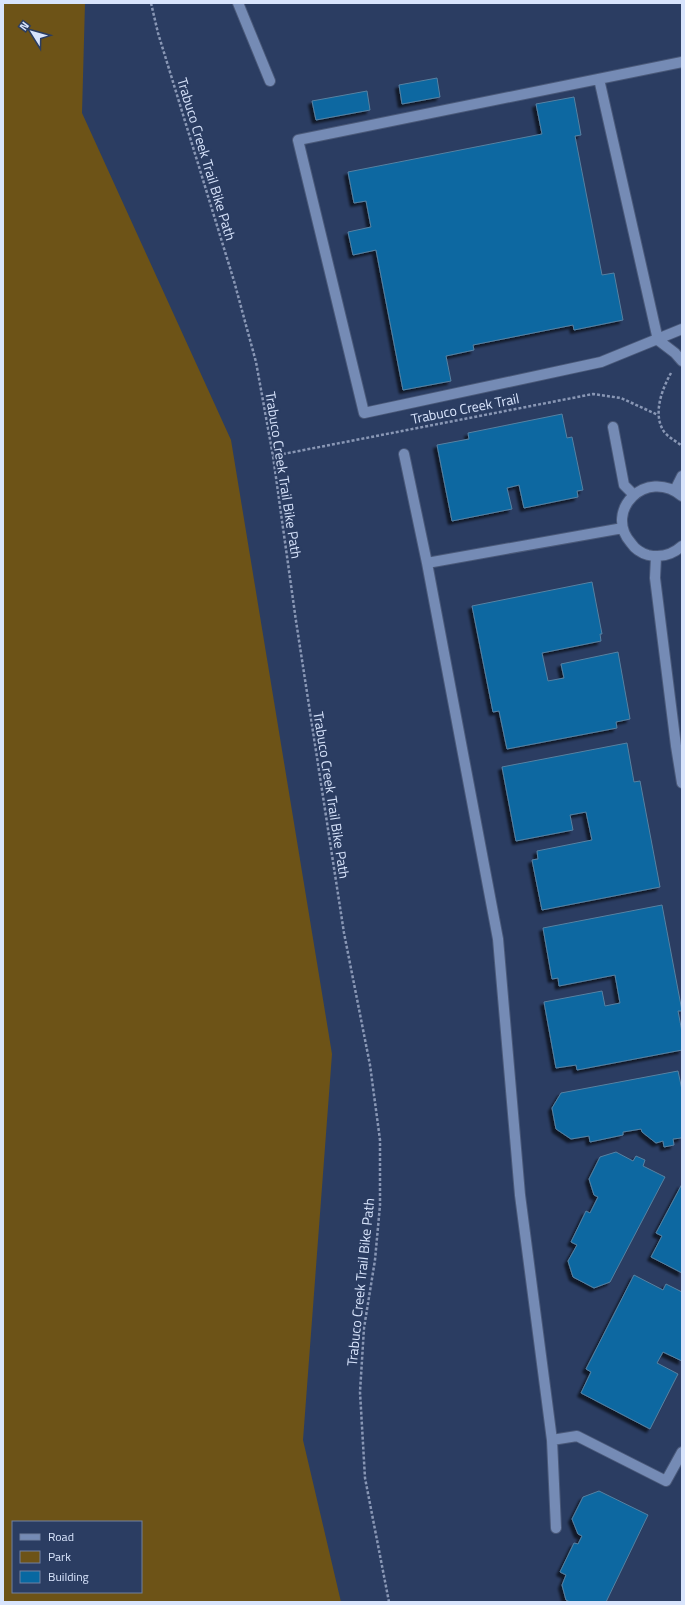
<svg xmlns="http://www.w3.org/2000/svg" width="685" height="1605" font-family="'Titillium Web',sans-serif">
<defs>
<filter id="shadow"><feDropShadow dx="-3.5" dy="3.5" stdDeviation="1" flood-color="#0009"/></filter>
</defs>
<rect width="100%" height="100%" fill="#2b3d62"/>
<path fill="#6d5317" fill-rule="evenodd" d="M 3,3 L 85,3 L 82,113 L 231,440 L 332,1054 L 303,1440 L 341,1602 L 3,1602 ZM 13,1522 L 141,1522 L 141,1592 L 13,1592 Z"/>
<path fill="#0868a1" stroke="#5781a2" filter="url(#shadow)" d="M 437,78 L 440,97 L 402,104 L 399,85 Z
M 367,91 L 370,110 L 316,120 L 312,101 Z
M 574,97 L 581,135 L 575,136 L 602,275 L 614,273 L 623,320 L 574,330 L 573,325 L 473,345 L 474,350 L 446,356 L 451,381 L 403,390 L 376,250 L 353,255 L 348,232 L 371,227 L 366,201 L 354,203 L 348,172 L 542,134 L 536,104 Z
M 562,414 L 567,438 L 572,437 L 583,490 L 577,491 L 578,497 L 524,508 L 519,485 L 507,488 L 512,509 L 452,521 L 437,445 L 469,439 L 468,433 Z
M 592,582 L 602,634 L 600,634 L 601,641 L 542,653 L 548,681 L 564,678 L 561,664 L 618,652 L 630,719 L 616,722 L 617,728 L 507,749 L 499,711 L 493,712 L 472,606 Z
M 627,743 L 634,782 L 640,781 L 660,887 L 542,910 L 532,860 L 538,859 L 537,851 L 592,840 L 586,812 L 570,815 L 573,830 L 516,841 L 502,767 Z
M 662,905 L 682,1011 L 678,1011 L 682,1032 L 682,1050 L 577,1070 L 576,1065 L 556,1068 L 544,1002 L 602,991 L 605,1006 L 620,1003 L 615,975 L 559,986 L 558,978 L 552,979 L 543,928 Z
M 678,1071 L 682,1090 L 682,1136 L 681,1138 L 673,1139 L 674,1145 L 664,1147 L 663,1141 L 656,1143 L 642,1132 L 641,1129 L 623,1132 L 623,1135 L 590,1142 L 589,1136 L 571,1139 L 556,1129 L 552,1108 L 561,1093 Z
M 616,1152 L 633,1161 L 636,1156 L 645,1160 L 643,1166 L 665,1177 L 610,1282 L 594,1288 L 573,1277 L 568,1261 L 577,1245 L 571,1242 L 586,1211 L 590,1213 L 598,1197 L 594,1195 L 589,1179 L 600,1157 Z
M 682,1184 L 682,1273 L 651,1257 L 662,1236 L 656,1233 Z
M 634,1275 L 663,1290 L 666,1284 L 682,1292 L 682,1361 L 663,1352 L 657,1363 L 678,1374 L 650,1429 L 581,1393 L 591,1372 L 586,1369 Z
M 599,1491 L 648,1515 L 606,1602 L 570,1602 L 566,1600 L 562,1585 L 566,1575 L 560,1572 L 574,1543 L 578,1544 L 582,1536 L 578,1534 L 572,1519 L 583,1497 Z"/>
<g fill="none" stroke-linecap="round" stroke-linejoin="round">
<g stroke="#4a5979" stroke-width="12">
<path id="minor" d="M 238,3 L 270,81
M 682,62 L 298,140 L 364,413 L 601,362 L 682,329
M 599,79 L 658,340 L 675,353 L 682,361
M 613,427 L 624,485 L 634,495
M 404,454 L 427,563 L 498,939 L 520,1195 L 552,1440 L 556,1528
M 675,490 L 682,476
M 682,496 C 646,467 603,511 631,543 C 635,549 641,553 648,555 C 661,558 672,555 682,546
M 656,557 L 655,578 L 676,746 L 682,783
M 427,563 L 623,528
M 552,1440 L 577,1436 L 666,1481 L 682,1452"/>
</g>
<path stroke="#8997b5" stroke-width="2.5" stroke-dasharray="3 2" stroke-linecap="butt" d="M 151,3 L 158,33 L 234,281 L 256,362 L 273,456 L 296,621 L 344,933 L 370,1065 L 380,1140 L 380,1205 L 375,1260 L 364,1328 L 360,1392 L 365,1478 L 389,1602
M 671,373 C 662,389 653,413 663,430 C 666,436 676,441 682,446
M 273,456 L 593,394 L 621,398 L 658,415"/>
<use href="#minor" stroke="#758bb5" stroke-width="10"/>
</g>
<g text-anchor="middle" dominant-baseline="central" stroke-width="4" stroke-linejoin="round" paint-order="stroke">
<g font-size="14" fill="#d8e4fc" stroke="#2b3d62">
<text transform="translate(207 159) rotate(73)">Trabuco Creek Trail Bike Path</text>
<text transform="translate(465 408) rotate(-11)">Trabuco Creek Trail</text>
<text transform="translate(284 475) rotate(81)">Trabuco Creek Trail Bike Path</text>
<text transform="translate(332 795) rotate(81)">Trabuco Creek Trail Bike Path</text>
<text transform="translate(360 1282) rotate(-84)">Trabuco Creek Trail Bike Path</text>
</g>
</g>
<rect width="685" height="1605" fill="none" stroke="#d8e4fc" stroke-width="8"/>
<rect x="12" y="1521" width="130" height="72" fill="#2b3d62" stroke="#7080a0"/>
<rect x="20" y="1534" width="20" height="6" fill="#758bb5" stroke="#7080a0"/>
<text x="48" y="1541" font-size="12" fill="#d8e4fc">Road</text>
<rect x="20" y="1551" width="20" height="12" fill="#6d5317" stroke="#7080a0"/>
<text x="48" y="1561" font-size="12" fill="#d8e4fc">Park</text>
<rect x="20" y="1571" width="20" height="12" fill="#0868a1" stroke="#7080a0"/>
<text x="48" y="1581" font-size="12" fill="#d8e4fc">Building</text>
<g transform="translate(32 32) rotate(307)" stroke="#2b3d62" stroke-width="3" paint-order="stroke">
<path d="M0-3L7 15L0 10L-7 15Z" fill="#d8e4fc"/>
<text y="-6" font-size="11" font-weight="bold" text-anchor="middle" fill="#d8e4fc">N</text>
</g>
</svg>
